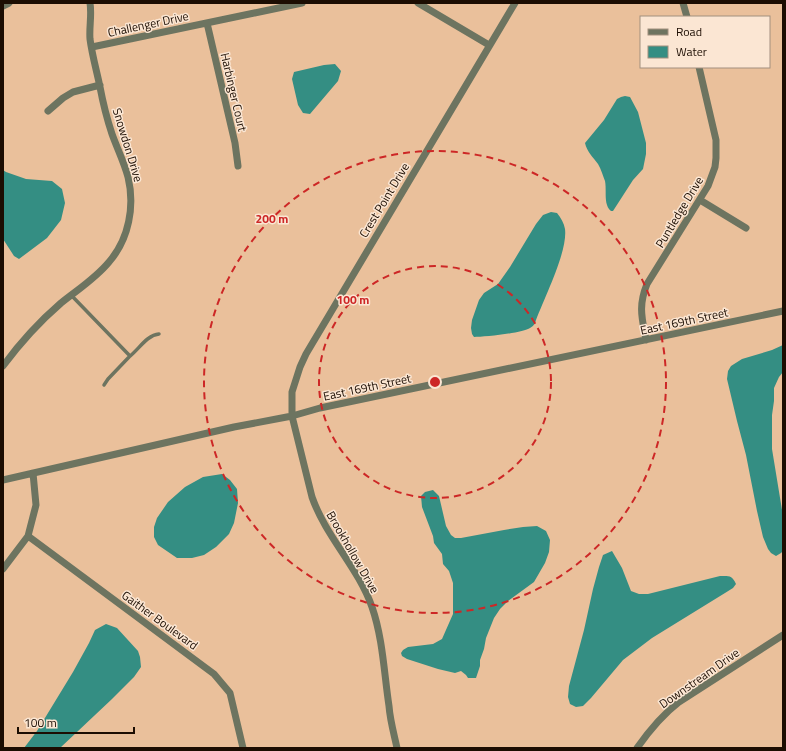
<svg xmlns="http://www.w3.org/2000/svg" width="786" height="751" font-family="'Titillium Web',sans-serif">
<rect width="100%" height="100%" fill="#eac09b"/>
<path fill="#348e83" d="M 335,64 L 341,71 L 338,81 L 310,114 L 303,113 L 298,105 L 292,79 L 294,72 L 324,65 Z
M 625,96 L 630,97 L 638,112 L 646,143 L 646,154 L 643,169 L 633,180 L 613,211 L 611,211 C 603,204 607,191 605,181 C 603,176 601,169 598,164 C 593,157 587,152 585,143 L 604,120 L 617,99 L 621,97 Z
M 3,170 L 6,172 L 26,179 L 52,181 L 62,189 L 65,203 L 61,220 L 47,238 L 19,259 L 14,256 L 3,239 Z
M 551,212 L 557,213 C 561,218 564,223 565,229 C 568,252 543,300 535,323 C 534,325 532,327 530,328 C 523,333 484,337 474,337 L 472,334 L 471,328 L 472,320 L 479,300 L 484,293 L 498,284 L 510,267 L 536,224 L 543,215 Z
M 783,345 L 783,372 L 779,377 L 774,388 L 774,401 L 772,415 L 772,449 L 783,516 L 783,551 L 781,553 L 776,556 L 771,553 L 768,549 L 763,537 L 757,511 L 746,455 L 737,421 L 727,379 L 728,371 L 731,366 L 742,359 L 772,350 Z
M 222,474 L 230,480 L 237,489 L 238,503 L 234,523 L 229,534 L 216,547 L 204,555 L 192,558 L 177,558 L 158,545 L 154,537 L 154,527 L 157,518 L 168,502 L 185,487 L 203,477 Z
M 433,490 L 439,496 L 446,526 L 451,535 L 455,538 L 461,538 L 504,530 L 523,527 L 537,526 L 546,531 L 550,540 L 549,552 L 545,563 L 534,582 L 508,601 L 500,609 L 494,618 L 486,638 L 484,649 L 480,660 L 480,666 L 476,678 L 468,678 L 466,675 L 461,671 L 455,673 L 438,669 L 407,659 L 402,656 L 401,653 L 403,650 L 408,647 L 433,644 L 442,639 L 453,614 L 453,583 L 449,571 L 443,564 L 442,554 L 434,543 L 433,536 L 422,507 L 421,496 L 425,492 Z
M 612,551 L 622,568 L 631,591 L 639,594 L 648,594 L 720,576 C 729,576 732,575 736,584 L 733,588 L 725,593 L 652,638 L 623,660 L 591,698 L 583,706 L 576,707 L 570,704 L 568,697 L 569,686 L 584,630 L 593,589 L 599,567 L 603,555 Z
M 106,624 L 117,628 L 138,651 L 140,657 L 141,667 L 134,677 L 112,699 L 60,748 L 24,748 L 37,731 L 73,672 L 89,643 L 95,630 Z"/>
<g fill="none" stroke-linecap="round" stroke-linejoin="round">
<path stroke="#6d7460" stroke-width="3.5" d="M 71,295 L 130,356 C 139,349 147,335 159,334
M 104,385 L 108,379 L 130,356"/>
<path stroke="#6d7460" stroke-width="7" d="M 418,3 L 489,45
M 683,3 L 687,17
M 3,6 L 9,3
M 207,23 L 235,143 L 238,166
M 92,47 L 302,3
M 48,111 L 63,98 L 73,92 L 100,85
M 700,200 L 746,228
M 646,340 C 642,318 638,306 647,284 L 708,186 L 715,167 L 716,158 L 716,140 L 699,67
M 3,366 C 20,343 39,322 61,303 C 77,290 95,279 109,262 C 129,239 135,206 128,177 C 124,162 117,148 112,134 C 107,119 103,103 100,87 C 97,72 92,55 90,39 C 89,27 92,15 90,3
M 3,480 L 234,427 L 292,416 L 320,408 L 783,311
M 28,536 L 214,674 L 230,693 L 243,748
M 3,569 L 28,536 L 36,505 L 33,473
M 397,748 C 394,734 390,720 389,706 C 384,673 383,639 372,607 C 358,567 326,537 312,497 L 292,416 L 292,392 L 300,367 L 306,354 L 515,3
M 637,748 C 649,731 662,715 679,702 L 783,635"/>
</g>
<g fill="none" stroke="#cd2726" stroke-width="2" stroke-dasharray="7 5">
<circle cx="435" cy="382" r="116"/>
<circle cx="435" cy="382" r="231"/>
</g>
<g text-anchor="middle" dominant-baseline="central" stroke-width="3" stroke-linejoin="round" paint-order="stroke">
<g font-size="12" fill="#1c0d02" stroke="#fbe6d3">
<text transform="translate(148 24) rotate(-12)">Challenger Drive</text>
<text transform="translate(234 92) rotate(77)">Harbinger Court</text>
<text transform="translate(128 145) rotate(73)">Snowdon Drive</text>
<text transform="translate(384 200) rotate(-59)">Crest Point Drive</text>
<text transform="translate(679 212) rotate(-59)">Puntledge Drive</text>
<text transform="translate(684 321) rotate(-12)">East 169th Street</text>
<text transform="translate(367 387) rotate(-12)">East 169th Street</text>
<text transform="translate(353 552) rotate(60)">Brookhollow Drive</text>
<text transform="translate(160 620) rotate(36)">Gaither Boulevard</text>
<text transform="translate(699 678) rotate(-35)">Downstream Drive</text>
</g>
</g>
<circle cx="435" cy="382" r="6" fill="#cd2726" stroke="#fbe6d3" stroke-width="2"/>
<g font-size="12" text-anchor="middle" font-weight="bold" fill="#cd2726" stroke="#fbe6d3" stroke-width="3" stroke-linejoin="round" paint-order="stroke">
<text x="272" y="223">200 m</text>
<text x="353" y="304">100 m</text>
</g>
<rect width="786" height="751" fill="none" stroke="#1c0d02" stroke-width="8"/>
<rect x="640" y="16" width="130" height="52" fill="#fbe6d3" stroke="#a28f7f"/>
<rect x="648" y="29" width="20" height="6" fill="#6d7460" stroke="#a28f7f"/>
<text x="676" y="36" font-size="12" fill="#1c0d02">Road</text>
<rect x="648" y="46" width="20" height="12" fill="#348e83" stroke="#a28f7f"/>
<text x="676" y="56" font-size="12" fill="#1c0d02">Water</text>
<path d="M18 727v6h116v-6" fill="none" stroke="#1c0d02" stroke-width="2"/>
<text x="24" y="727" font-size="12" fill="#1c0d02" stroke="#fbe6d3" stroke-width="3" paint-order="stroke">100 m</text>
</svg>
